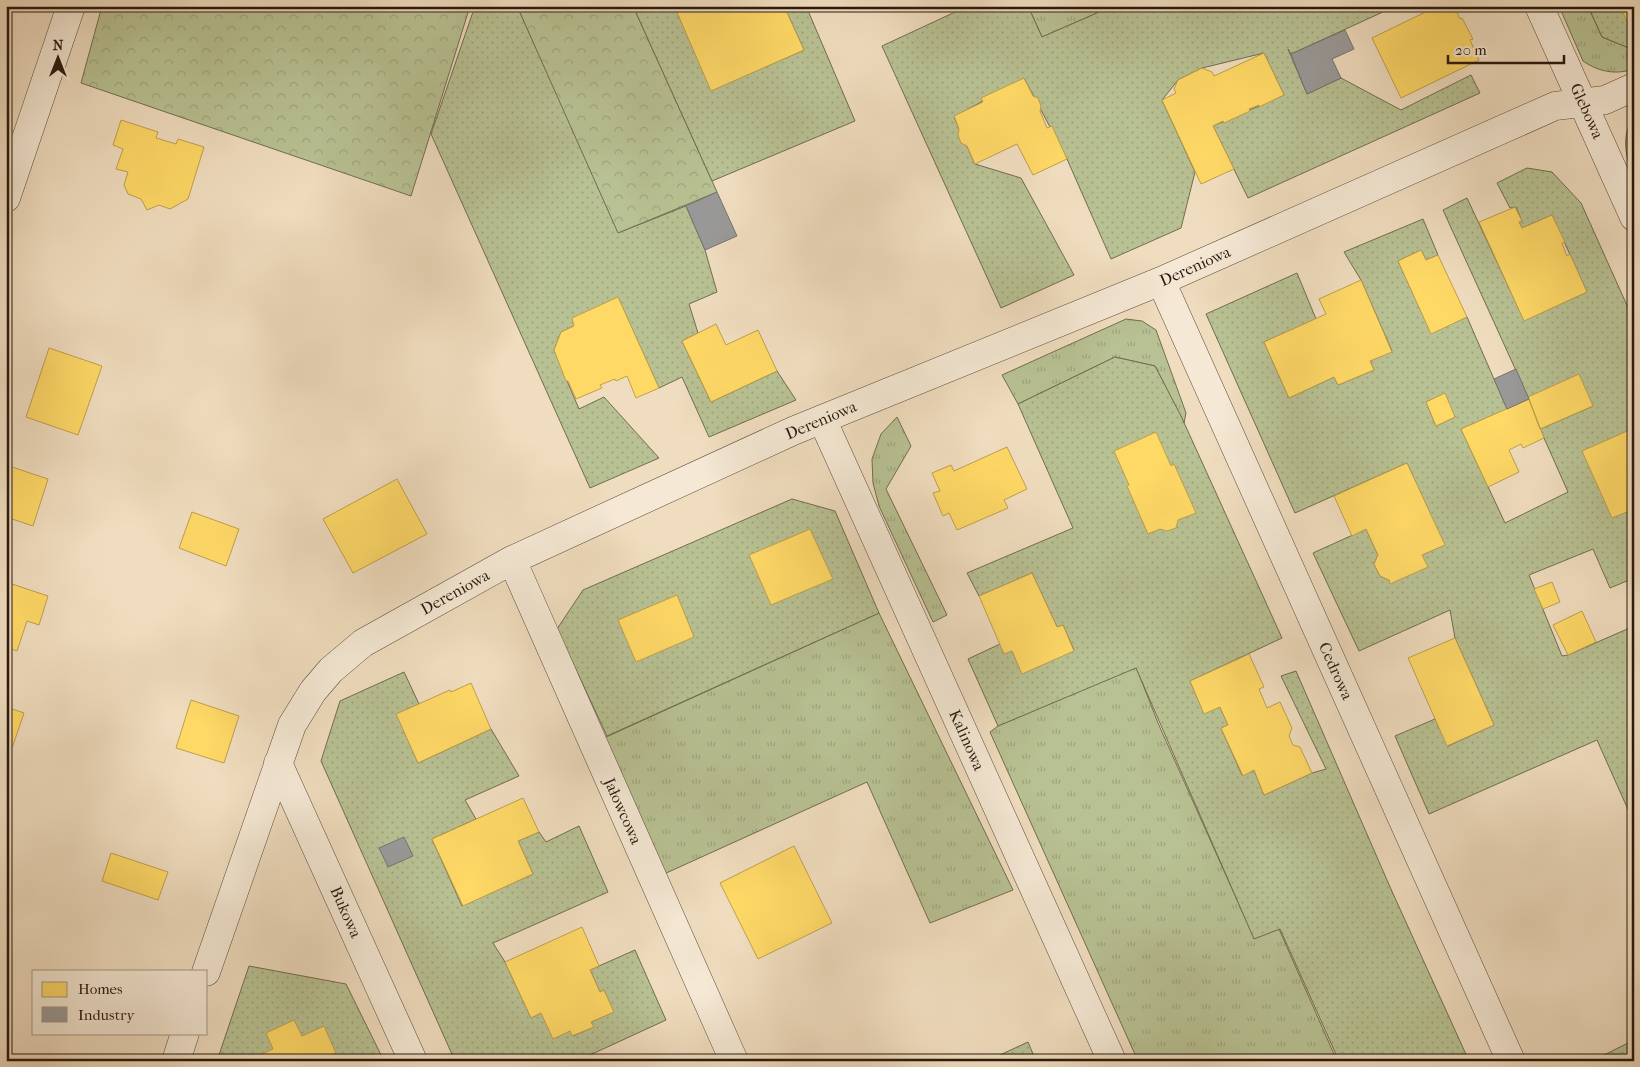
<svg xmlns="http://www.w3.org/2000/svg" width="1640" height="1067" font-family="'IM FELL French Canon',serif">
<defs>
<pattern id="grass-tufts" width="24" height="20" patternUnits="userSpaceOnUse" patternTransform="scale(1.25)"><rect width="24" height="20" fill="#b8c193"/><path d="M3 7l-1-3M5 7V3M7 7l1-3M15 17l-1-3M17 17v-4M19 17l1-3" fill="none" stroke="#9ea57e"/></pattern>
<pattern id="forest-crowns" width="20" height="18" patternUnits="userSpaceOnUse" patternTransform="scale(1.25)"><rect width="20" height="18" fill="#b8c193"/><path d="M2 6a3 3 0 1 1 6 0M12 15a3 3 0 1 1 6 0" fill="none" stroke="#9ea57e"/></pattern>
<pattern id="park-dots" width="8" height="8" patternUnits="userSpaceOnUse" patternTransform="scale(1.25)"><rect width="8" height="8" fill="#b8c193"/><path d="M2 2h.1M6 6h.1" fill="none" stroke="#9ea57e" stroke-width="1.8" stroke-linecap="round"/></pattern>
</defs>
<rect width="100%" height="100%" fill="#f0ddbf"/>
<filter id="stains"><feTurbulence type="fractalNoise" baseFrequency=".004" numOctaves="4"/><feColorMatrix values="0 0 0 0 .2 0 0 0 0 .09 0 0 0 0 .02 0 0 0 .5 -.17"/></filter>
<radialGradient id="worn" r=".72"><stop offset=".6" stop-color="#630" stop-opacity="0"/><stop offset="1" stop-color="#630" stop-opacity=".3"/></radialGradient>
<path fill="url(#grass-tufts)" stroke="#706d51" d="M 1028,6 L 1113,6 L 1042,37 Z
M 1559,6 L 1588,6 L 1602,37 L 1634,50 L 1634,69 C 1616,75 1599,72 1583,61 Z
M 1634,116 L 1634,177 C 1625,158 1621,134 1634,116 Z
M 1126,319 L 1142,321 L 1156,330 L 1186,413 L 1184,423 L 1155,366 L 1115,357 L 1018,404 L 1002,375 Z
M 897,417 L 911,446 L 886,489 L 947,615 L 933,622 L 879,506 L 873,483 L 872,459 L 881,434 Z
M 879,613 L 1013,890 L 930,923 L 867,782 L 664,874 L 604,738 Z
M 1136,667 L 1158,723 L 1254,938 L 1279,929 L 1337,1061 L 1138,1061 L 990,732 L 998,726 Z"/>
<path fill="url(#forest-crowns)" stroke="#706d51" d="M 102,6 L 470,6 L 411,196 L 81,83 Z
M 517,6 L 633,6 L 717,192 L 616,234 Z"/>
<path fill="url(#park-dots)" stroke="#706d51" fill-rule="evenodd" d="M 475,6 L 517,6 L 618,233 L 686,206 L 705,250 L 717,292 L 689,304 L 698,333 L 682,341 L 711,402 L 777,371 L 796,400 L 709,437 L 682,377 L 659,388 L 618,298 L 574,326 L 561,332 L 554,350 L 579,409 L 604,397 L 659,458 L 590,488 L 431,134 Z
M 633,6 L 684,6 L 676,10 L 712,90 L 804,50 L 784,6 L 806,6 L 855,121 L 712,181 Z
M 968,6 L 1028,6 L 1042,37 L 1113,6 L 1396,6 L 1291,54 L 1288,49 L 1307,94 L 1341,78 L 1401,110 L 1471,75 L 1480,93 L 1248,198 L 1213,126 L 1284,95 L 1264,53 L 1202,68 L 1178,80 L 1162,100 L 1195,172 L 1181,228 L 1111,259 L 1067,159 L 1024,78 L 954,117 L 975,164 L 1021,178 L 1074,275 L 1001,308 L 882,46 Z
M 1588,6 L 1634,6 L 1634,50 L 1602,37 Z
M 1527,168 L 1552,172 L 1581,203 L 1634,321 L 1634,578 L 1610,588 L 1593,549 L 1529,575 L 1562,656 L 1568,655 L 1634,626 L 1634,823 L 1597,740 L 1429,814 L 1395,736 L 1435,719 L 1448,746 L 1494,725 L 1455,638 L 1450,610 L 1359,651 L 1313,553 L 1366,529 L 1378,555 L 1374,564 L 1380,576 L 1389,580 L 1391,583 L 1422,555 L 1444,545 L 1407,463 L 1295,513 L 1206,314 L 1297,273 L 1316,319 L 1264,342 L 1289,398 L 1334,377 L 1338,385 L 1374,370 L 1370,361 L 1392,351 L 1361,280 L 1344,252 L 1423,219 L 1438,255 L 1426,260 L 1421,250 L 1398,261 L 1431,333 L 1467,317 L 1507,409 L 1461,429 L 1505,523 L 1568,492 L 1540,429 L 1593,406 L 1528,397 L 1443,210 L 1467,198 L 1524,320 L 1587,292 L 1552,215 L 1522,228 L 1519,222 L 1522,221 L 1516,207 L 1510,208 L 1497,183 ZM 1444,394 L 1455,417 L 1436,426 L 1426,402 Z
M 1115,357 L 1155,366 L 1181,416 L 1282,638 L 1190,681 L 1204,713 L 1220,707 L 1228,725 L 1221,728 L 1242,775 L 1254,770 L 1264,795 L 1312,773 L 1326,769 L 1281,676 L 1296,671 L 1390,887 L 1469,1061 L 1339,1061 L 1280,929 L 1254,939 L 1136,668 L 998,726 L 968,659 L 1000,644 L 1012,651 L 1022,673 L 1074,650 L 1063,625 L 1057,627 L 1032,573 L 979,596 L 967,573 L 1073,528 L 1018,404 Z
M 792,499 L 835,511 L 879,613 L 607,736 L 557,629 L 583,590 Z
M 404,672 L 419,704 L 397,714 L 418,763 L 491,729 L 519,776 L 465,800 L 476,819 L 432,839 L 462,906 L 533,874 L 518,841 L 539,832 L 546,842 L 579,826 L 608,892 L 493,943 L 505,962 L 531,1018 L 541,1013 L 570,1031 L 573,1036 L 593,1027 L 591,1022 L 613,1012 L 604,990 L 600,992 L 590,970 L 635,950 L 666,1020 L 577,1061 L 455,1061 L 321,761 L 340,701 Z
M 249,966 L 346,984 L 384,1061 L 217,1061 Z
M 1634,1040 L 1634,1061 L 1605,1061 L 1602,1056 Z
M 1028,1042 L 1036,1061 L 987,1061 Z"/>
<path fill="#ffd966" stroke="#bf9f4c" d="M 684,6 L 784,6 L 804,50 L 711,91 L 676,10 Z
M 1438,6 L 1454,6 L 1460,19 L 1462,18 L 1473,39 L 1470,40 L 1479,60 L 1401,98 L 1372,38 Z
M 1620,6 L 1634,6 L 1634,21 L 1628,24 Z
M 1264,53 L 1284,95 L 1259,107 L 1259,105 L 1249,109 L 1250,111 L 1224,123 L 1223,121 L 1213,126 L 1234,169 L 1201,184 L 1162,100 L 1176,93 L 1174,89 L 1178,80 L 1202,68 L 1212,72 L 1214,76 Z
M 1024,78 L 1033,96 L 1038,98 L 1041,106 L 1040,111 L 1047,128 L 1052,126 L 1067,159 L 1033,175 L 1017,144 L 975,164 L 967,146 L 961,143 L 958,135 L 959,129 L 954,116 L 983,102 L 981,98 Z
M 121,120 L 158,132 L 156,138 L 176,144 L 178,139 L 204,147 L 188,199 L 170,209 L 159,205 L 147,210 L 141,199 L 128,194 L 124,185 L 128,172 L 116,169 L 123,149 L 113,145 Z
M 1515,207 L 1522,221 L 1519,222 L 1522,228 L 1552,215 L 1565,242 L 1562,243 L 1567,256 L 1570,254 L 1587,292 L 1524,321 L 1479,222 Z
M 1421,250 L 1426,260 L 1438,255 L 1467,317 L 1431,334 L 1398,261 Z
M 1361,280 L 1392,352 L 1370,361 L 1374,370 L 1338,385 L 1334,377 L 1289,398 L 1264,342 L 1326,314 L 1319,299 Z
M 618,297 L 659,388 L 636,398 L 627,376 L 616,381 L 615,379 L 600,385 L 602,388 L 576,399 L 568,381 L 566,381 L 554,350 L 561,332 L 574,326 L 572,318 Z
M 716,324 L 726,345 L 758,330 L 777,371 L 711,402 L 682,341 Z
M 49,348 L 102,366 L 78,435 L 26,417 Z
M 1579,374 L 1593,406 L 1540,429 L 1528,397 Z
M 1445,393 L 1455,417 L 1436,426 L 1426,402 Z
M 1529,399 L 1544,438 L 1523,448 L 1521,444 L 1509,450 L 1519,472 L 1488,487 L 1461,429 Z
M 1634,428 L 1634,509 L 1612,518 L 1582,451 Z
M 1156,432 L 1171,466 L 1174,464 L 1196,513 L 1178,520 L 1176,528 L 1167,531 L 1160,529 L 1148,534 L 1127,486 L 1129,485 L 1114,451 Z
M 1007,447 L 1027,489 L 1004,500 L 1008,508 L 957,530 L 949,513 L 943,516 L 933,493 L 940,491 L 932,473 L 951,465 L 954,471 Z
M 1407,463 L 1445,545 L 1422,555 L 1428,567 L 1390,584 L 1389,580 L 1380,576 L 1374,564 L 1378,555 L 1366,529 L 1352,536 L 1334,496 Z
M 6,465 L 48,479 L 33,526 L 6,517 Z
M 397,479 L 427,534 L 353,573 L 323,519 Z
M 192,512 L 239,529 L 226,566 L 179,548 Z
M 810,529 L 833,579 L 771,605 L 749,555 Z
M 1032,573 L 1057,627 L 1063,625 L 1074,651 L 1022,674 L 1012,651 L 1004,654 L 979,596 Z
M 6,582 L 48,596 L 39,625 L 27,621 L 17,651 L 6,647 Z
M 1552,582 L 1560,602 L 1543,609 L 1534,589 Z
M 677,595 L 694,637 L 636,662 L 618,620 Z
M 1582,611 L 1596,642 L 1568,655 L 1553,625 Z
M 1455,638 L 1494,725 L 1447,746 L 1408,658 Z
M 1249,654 L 1264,687 L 1259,689 L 1267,708 L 1280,702 L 1292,728 L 1289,736 L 1293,745 L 1300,747 L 1312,773 L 1264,795 L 1254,770 L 1243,776 L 1221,728 L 1228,725 L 1220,707 L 1204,714 L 1190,681 Z
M 471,683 L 491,729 L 418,763 L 396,714 L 450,690 L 451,692 Z
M 191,700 L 239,716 L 224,763 L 176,748 Z
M 6,707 L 24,713 L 6,766 Z
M 523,798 L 539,832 L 518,841 L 533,874 L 463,906 L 432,839 Z
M 794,846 L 832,923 L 758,959 L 720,883 Z
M 111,853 L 168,872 L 158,900 L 102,881 Z
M 582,927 L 599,966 L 590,970 L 600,992 L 604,990 L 614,1012 L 591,1022 L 594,1027 L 572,1036 L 570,1031 L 553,1039 L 541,1013 L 531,1018 L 505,962 Z
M 294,1020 L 302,1036 L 324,1026 L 336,1053 L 318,1061 L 255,1061 L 254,1058 L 273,1049 L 266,1033 Z"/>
<path fill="#999" stroke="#777370" d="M 1345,30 L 1354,49 L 1332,59 L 1341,78 L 1307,94 L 1291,54 Z
M 717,192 L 737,236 L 705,250 L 686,206 Z
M 1516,369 L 1529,399 L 1507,409 L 1494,379 Z
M 404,837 L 413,856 L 388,867 L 379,848 Z"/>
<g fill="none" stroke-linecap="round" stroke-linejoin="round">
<g stroke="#5b4a3b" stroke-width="29">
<path id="street" d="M 1539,6 L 1634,217
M 6,198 L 71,6
M 1161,281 L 1511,1061
M 822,419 L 1112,1061
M 512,560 L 734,1061
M 278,763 L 413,1061
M 206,972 L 292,725 L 313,691 L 331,670 L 363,643 L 512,560 L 793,431 L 1161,281 L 1555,106 L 1605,100 L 1634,87
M 176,1061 L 185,1033"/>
</g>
<use href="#street" stroke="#f5e9d5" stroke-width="28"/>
</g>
<g text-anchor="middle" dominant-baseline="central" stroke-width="5" stroke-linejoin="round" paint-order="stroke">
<g font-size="16" fill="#29190f" stroke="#f5e9d5">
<text transform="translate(1587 111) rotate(66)">Glebowa</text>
<text transform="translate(1195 266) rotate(-24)">Dereniowa</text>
<text transform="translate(821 420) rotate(-23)">Dereniowa</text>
<text transform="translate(455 592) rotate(-29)">Dereniowa</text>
<text transform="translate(1336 671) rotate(66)">Cedrowa</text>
<text transform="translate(967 740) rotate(66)">Kalinowa</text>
<text transform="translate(623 811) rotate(66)">Jałowcowa</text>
<text transform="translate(346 912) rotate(66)">Bukowa</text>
</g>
</g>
<rect width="1640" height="1067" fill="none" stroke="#f0ddbf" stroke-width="25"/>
<rect x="8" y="8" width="1625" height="1052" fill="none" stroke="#29190f" stroke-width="2.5"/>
<rect x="12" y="12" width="1615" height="1042" fill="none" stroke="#29190f"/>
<rect x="32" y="970" width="175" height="65" fill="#f5e9d5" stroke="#a39686"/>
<rect x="42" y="982" width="25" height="15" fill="#ffd966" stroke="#a39686"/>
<text x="78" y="994" font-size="15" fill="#29190f">Homes</text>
<rect x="42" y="1007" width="25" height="15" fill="#999999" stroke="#a39686"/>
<text x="78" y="1020" font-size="15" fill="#29190f">Industry</text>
<g transform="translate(58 58)" stroke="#f5e9d5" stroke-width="4" paint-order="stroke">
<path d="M0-4L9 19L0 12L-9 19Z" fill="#29190f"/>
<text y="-8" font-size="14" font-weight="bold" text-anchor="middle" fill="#29190f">N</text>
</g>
<path d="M1448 55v8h116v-8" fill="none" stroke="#29190f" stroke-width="2.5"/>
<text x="1455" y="55" font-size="15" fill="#29190f" stroke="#f5e9d5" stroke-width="4" paint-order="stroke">20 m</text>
<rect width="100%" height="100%" filter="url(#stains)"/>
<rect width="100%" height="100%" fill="url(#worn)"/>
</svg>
